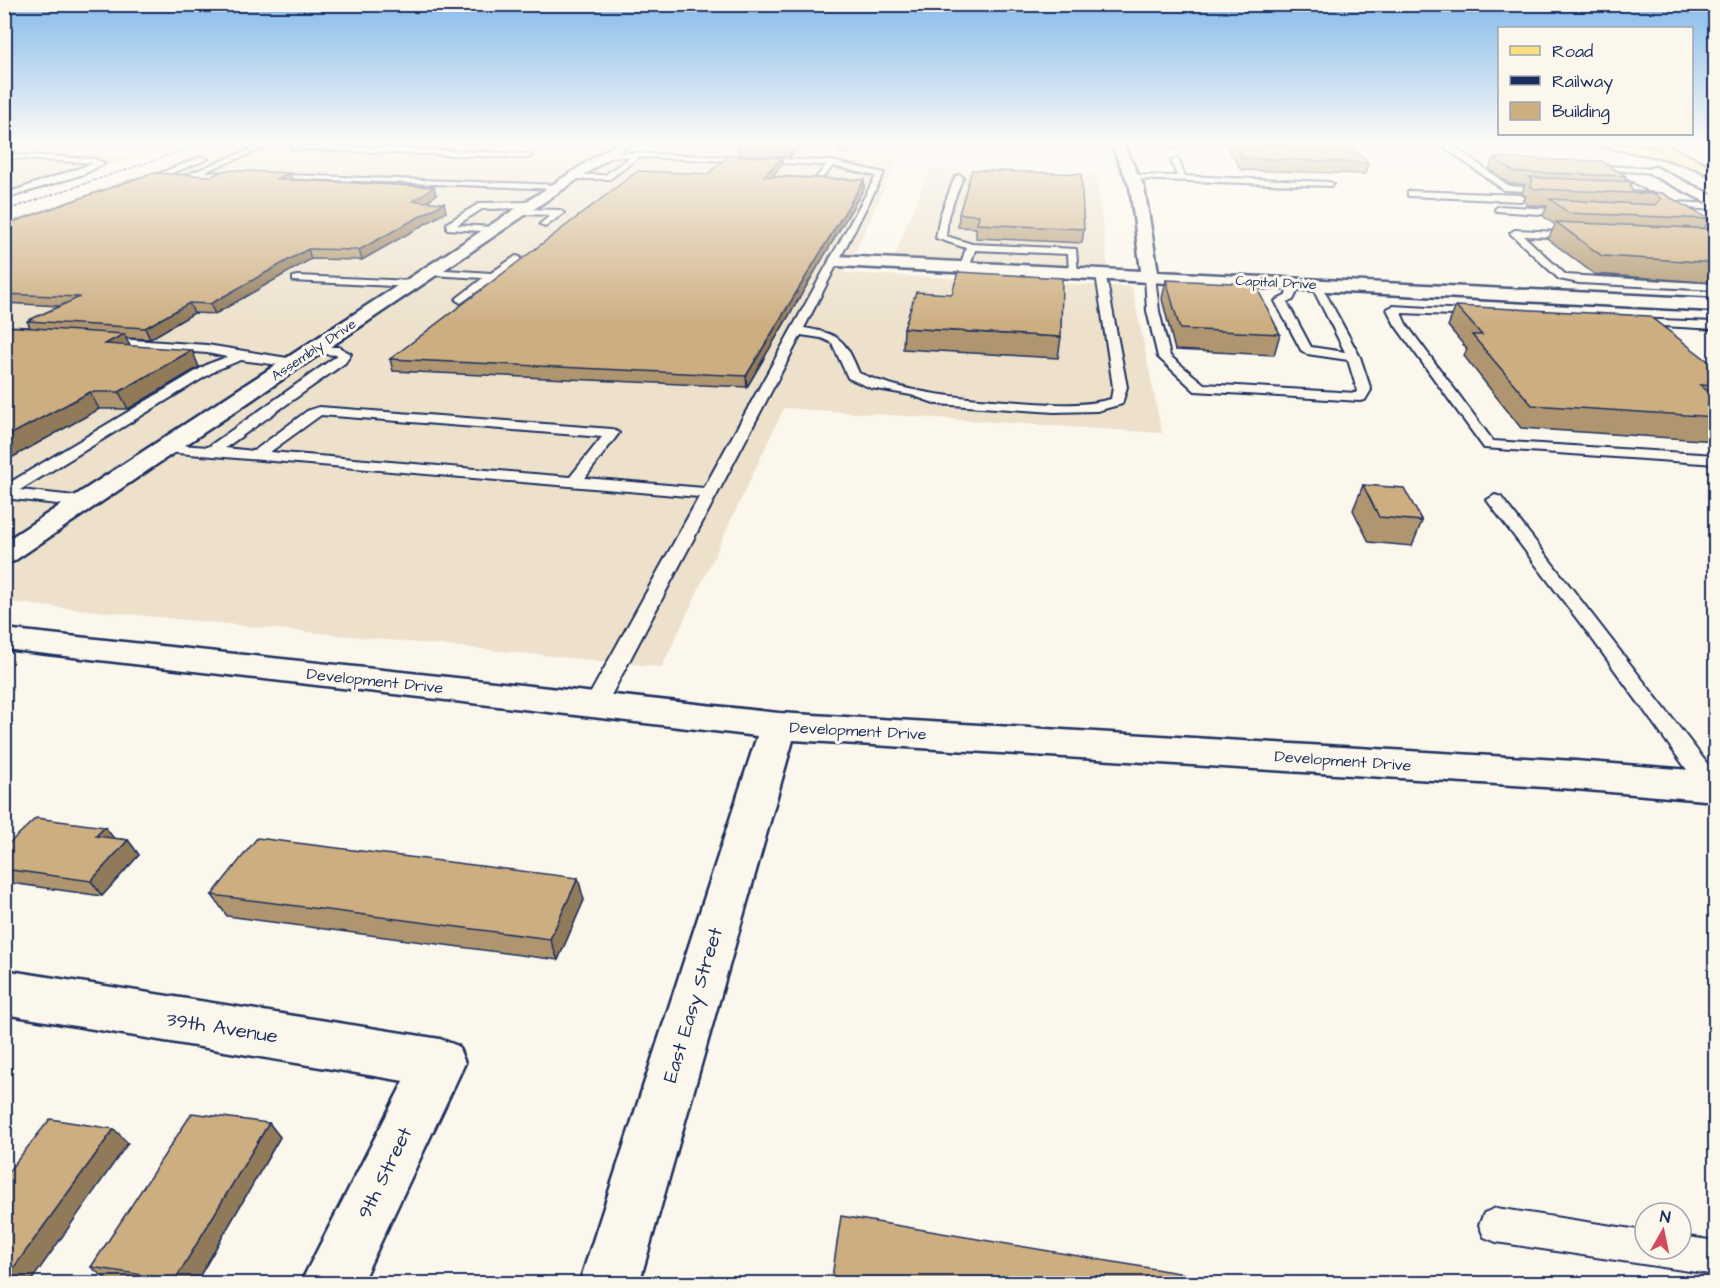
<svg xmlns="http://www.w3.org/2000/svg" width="1720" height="1288" font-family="'Architects Daughter',sans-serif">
<rect width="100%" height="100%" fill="#fbf7ec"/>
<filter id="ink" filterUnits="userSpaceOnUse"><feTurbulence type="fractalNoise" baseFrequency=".0167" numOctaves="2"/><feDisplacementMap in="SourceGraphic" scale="12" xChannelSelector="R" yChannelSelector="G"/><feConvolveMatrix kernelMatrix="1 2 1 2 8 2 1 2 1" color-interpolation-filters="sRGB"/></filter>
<g filter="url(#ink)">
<path fill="#ede1cc" d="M 228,144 L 281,144 L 269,149 L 361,153 L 381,144 L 588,144 L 577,151 L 647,154 L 660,144 L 905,144 L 845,273 L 1132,287 L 1162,433 L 784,408 L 662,667 L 5,602 L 4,223 Z
M 5,150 L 142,156 L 5,201 Z
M 930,169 L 1096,175 L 1108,268 L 894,257 Z"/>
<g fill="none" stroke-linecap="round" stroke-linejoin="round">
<g stroke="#1b2f5e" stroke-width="4">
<path id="service" d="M 264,144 L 274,144 L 204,172 L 560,185 L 564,187 L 560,189 L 226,176 L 190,177 L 186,175 Z
M 295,144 L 528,154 L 532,156 L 528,158 L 291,149 L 291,145 Z
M 843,144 L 850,144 L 848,153 L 841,151 Z
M 1167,144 L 1174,144 L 1175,147 L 1168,149 Z
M 1445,144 L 1451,144 L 1509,186 L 1549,188 L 1553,190 L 1549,192 L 1504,190 L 1445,148 Z
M 605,152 L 831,161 L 884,173 L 804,328 C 840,334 845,339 859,373 C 910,395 965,398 1020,402 C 1050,404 1082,407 1111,399 L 1113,387 L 1096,274 L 1105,272 L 1127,387 L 1122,404 L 1097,411 L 1054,412 L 937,404 L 911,395 L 871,388 L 848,378 L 832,343 L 821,338 L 801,335 L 606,705 L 602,710 L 595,712 L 588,710 L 584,705 L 699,497 L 166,452 L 159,448 L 166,444 L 208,447 L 338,355 L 310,353 L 310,347 L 339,347 L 351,354 L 345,363 L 225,448 L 254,451 L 307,411 L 319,407 L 612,429 L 619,433 L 585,478 L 704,488 L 876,176 L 833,166 L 817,184 L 813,182 L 826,165 L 639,157 L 610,179 L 571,179 L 570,177 L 574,175 L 605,175 L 630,157 L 608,156 ZM 321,415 L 602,437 L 570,477 L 270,452 Z
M 4,154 L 95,159 L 105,163 L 84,174 L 4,199 L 4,194 L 94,163 L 4,158 Z
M 201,157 L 208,159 L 157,179 L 150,177 Z
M 1175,159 L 1179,161 L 1185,176 L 1330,182 L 1334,184 L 1330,186 L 1132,179 L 1128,177 L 1132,175 L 1177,176 L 1171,161 Z
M 1595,165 L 1655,169 L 1659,171 L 1655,173 L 1609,170 L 1649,194 L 1645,197 L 1624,195 L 1621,195 L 1621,191 L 1634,191 L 1595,169 Z
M 959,175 L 963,177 L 948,216 L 946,236 L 972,244 L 1076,249 L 1078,275 L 1069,273 L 1068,254 L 975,250 L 969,269 L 961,269 L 960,267 L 966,248 L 936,238 L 940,216 L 955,177 Z
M 1411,191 L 1521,195 L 1525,198 L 1521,201 L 1408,196 L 1408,192 Z
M 1658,201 L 1716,204 L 1716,210 L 1655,206 L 1655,202 Z
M 480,203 L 533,202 L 537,205 L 533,208 L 482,209 L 457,225 L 495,227 L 500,230 L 498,232 L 447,229 L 447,223 Z
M 1499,206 L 1569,210 L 1573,213 L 1569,216 L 1496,211 L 1495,209 Z
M 520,209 L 560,210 L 564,213 L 545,227 L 540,224 L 551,215 L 523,214 L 520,213 Z
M 1515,230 L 1579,233 L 1581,235 L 1576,238 L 1524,236 L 1566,275 L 1716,284 L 1716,290 L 1579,283 L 1559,279 L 1512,235 L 1510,233 Z
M 516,256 L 520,257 L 520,261 L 461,303 L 456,300 L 457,298 L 483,278 L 431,275 L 426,272 L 431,269 L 491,273 Z
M 1150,273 L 1155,276 L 1159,311 L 1170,356 L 1204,384 L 1356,393 L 1357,390 L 1348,360 L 1307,354 L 1301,350 L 1275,301 L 1285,296 L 1292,282 L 1296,281 L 1301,284 L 1293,300 L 1287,302 L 1311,347 L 1345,352 L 1311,285 L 1316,282 L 1321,285 L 1360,357 L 1371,390 L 1365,400 L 1360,401 L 1195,391 L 1158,357 L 1147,311 L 1145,276 Z
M 297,276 L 412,281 L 417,284 L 412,287 L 293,281 L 293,277 Z
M 1393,306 L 1483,311 L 1485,313 L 1479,316 L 1401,313 L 1406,324 L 1493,441 L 1716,455 L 1716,464 L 1484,448 L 1395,325 L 1387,309 Z
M 1631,319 L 1716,322 L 1716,329 L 1627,324 L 1625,322 Z
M 103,338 L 207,345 L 294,359 L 300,363 L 294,367 L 241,360 L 216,370 L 20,490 L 84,497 L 90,499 L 92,502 L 90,505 L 84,507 L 4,498 L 4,486 L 208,364 L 227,357 L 207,353 L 99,345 L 97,342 Z
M 1495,495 L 1501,497 L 1716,775 L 1716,793 L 1703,792 L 1593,640 L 1489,503 L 1487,500 Z
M 1496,1208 L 1645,1231 L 1645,1249 L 1681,1249 L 1681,1236 L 1716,1241 L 1716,1275 L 1496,1242 L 1484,1237 L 1479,1225 L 1484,1213 Z"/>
</g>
<g stroke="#1b2f5e" stroke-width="5">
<path id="minor" d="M 615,144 L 630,144 L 14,561 L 4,564 L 4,542 Z
M 1111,144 L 1123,144 L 1144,187 L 1158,272 L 1716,299 L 1716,311 L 837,266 L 831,265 L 829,261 L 831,257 L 837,256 L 1141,271 L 1130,187 Z
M 1655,167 L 1716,197 L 1716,207 L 1650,174 L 1648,171 L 1650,168 Z
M 4,629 L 779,713 L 1575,761 L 1716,772 L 1716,801 L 1575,789 L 793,740 L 639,1284 L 579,1284 L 757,736 L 4,649 Z
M 4,970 L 440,1039 L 458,1046 L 465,1063 L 361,1284 L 300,1284 L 404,1081 L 4,1014 Z"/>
</g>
<g stroke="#1b2f5e" stroke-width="5">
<path id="primary" d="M 1648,144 L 1664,144 L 1716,169 L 1716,178 Z"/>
</g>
<g stroke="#1b2f5e" stroke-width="5">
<path id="motorway" d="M 1602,144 C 1636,144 1667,151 1700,161 L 1701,164 L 1695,168 L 1660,157 L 1604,147 Z"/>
</g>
<use href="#service" fill="#fbf7ec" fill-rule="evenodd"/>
<use href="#minor" fill="#fbf7ec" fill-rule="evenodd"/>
<use href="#primary" fill="#fedf80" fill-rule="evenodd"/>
<use href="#motorway" fill="#fedf80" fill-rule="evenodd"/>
<path stroke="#1b2f5e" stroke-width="1.5" stroke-dasharray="4 1.5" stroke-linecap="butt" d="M 4,211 L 202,144"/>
</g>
<path fill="#b0966f" stroke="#1b2f5e" stroke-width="1.5" d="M 738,144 L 802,144 L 790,157 L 739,155 Z
M 1226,144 L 1349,144 L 1368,163 L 1365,174 L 1241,170 Z
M 782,158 L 782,165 L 772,176 L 864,180 L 864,188 L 747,387 L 393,371 L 390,359 Z
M 1494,158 L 1626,176 L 1624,182 L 1631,187 L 1632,191 L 1662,193 L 1709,219 L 1704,229 L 1716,229 L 1716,283 L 1594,274 L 1548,239 L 1555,225 L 1543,216 L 1547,206 L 1528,205 L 1524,202 L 1526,196 L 1522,193 L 1525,184 L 1510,184 L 1489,169 Z
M 972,170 L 1084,229 L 1082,243 L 976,238 L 976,228 L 958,227 L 959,214 Z
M 292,180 L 434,187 L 436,195 L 426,202 L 444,203 L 446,212 L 362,260 L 311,259 L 215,314 L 194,313 L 150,339 L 125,338 L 130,346 L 199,367 L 128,409 L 99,409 L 4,462 L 4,326 L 30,327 L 27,321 L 60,306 L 4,303 L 4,225 Z
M 1166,280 L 1280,334 L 1274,355 L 1175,350 L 1162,299 Z
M 1456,306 L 1716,367 L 1716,441 L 1521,428 L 1464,356 L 1467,349 L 1448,326 Z
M 904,328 L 1061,337 L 1058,358 L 903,349 Z
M 1363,485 L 1422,521 L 1412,546 L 1369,542 L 1353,510 Z
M 105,827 L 113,838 L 128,840 L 139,855 L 102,896 L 4,882 L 4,848 Z
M 212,895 L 584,900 L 558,960 L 227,916 Z
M 269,1123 L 280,1137 L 195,1284 L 133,1284 L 107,1280 L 91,1267 Z"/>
<path fill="#907a5a" stroke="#1b2f5e" stroke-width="1.5" d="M 789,144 L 802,144 L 790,157 Z
M 782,158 L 782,165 L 765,184 L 764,176 Z
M 4,159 L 9,167 L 9,171 L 4,173 Z
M 290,173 L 292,181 L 275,179 Z
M 864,180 L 864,188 L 747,387 L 746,376 Z
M 434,187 L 436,195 L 415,210 L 413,201 Z
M 444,203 L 446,212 L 362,260 L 359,250 Z
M 308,249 L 311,259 L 215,314 L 210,304 Z
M 189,303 L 194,313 L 150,339 L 145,328 Z
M 124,334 L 132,350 L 105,344 Z
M 192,350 L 199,367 L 128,409 L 119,392 Z
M 90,392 L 99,409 L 4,462 L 4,438 Z
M 105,827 L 116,841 L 96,836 Z
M 128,840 L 139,855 L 102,896 L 91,881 Z
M 578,878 L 584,900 L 558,960 L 550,939 Z
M 269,1123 L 280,1137 L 195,1284 L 179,1284 L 175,1280 Z
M 114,1129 L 128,1143 L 29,1284 L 4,1284 L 4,1281 Z"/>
<path fill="#cdae81" stroke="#1b2f5e" stroke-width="1.5" d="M 1235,144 L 1349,144 L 1368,163 L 1243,158 Z
M 729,155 L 782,158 L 764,176 L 864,180 L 746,376 L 390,359 L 638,171 L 708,174 Z
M 1494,158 L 1601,161 L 1626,176 L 1514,172 Z
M 226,170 L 290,173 L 275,179 L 434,187 L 413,201 L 444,203 L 359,250 L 308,249 L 210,304 L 189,303 L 145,328 L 27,321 L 80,297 L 4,294 L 4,225 L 152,173 L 211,176 Z
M 972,170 L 1081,174 L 1084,229 L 977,224 L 979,215 L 959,214 Z
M 1528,177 L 1633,182 L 1630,185 L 1632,191 L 1662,193 L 1709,219 L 1569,213 L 1550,199 L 1655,205 L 1661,199 L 1655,194 L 1535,189 L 1530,186 L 1533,180 Z
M 1556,222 L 1716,229 L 1716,263 L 1602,256 Z
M 958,272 L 1062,278 L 1061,337 L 904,328 L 916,292 L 952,294 Z
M 1166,280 L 1255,284 L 1280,334 L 1180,329 Z
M 1456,306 L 1649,316 L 1716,367 L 1716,386 L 1700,385 L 1716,398 L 1716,417 L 1532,405 L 1472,335 L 1482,335 Z
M 4,326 L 124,334 L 105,344 L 192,350 L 119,392 L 90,392 L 4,438 Z
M 1363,485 L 1404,488 L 1422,521 L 1379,517 Z
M 36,818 L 105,827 L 96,836 L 128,840 L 91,881 L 4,869 L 4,848 Z
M 257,838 L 578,878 L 550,939 L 212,895 Z
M 192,1113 L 269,1123 L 175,1280 L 91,1267 Z
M 50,1119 L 114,1129 L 4,1281 L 4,1177 Z
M 841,1216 L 1244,1284 L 831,1284 Z"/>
</g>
<linearGradient id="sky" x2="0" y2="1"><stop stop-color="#86bbeb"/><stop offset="0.44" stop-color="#fdfbf6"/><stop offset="1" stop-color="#fdfbf6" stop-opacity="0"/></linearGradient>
<rect width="1720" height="325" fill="url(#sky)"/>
<g text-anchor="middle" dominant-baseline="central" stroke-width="6" stroke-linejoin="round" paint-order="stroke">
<g font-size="14" fill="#1b2f5e" stroke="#fbf7ec">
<text transform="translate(1276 283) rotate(3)">Capital Drive</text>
<text transform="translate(314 350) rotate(-34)">Assembly Drive</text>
</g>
<g font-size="16" fill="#1b2f5e" stroke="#fbf7ec">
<text transform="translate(375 681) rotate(6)">Development Drive</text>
<text transform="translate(858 731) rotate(3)">Development Drive</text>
<text transform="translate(1343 761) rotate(4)">Development Drive</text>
</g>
<g font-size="20" fill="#1b2f5e" stroke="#fbf7ec">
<text transform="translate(693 1005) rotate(-73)">East Easy Street</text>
<text transform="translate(222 1028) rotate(9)">39th Avenue</text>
<text transform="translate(385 1173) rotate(-64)">9th Street</text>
</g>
</g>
<rect width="1720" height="1288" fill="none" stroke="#fbf7ec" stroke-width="24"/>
<rect x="12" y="12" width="1696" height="1264" fill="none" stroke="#1b2f5e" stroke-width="2" filter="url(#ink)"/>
<rect x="1498" y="27" width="195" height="108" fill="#fbf7ec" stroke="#a1a7b3" stroke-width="1.5"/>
<rect x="1510" y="46" width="30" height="9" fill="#fedf80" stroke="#a1a7b3" stroke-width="1.5"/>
<text x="1552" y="57" font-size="18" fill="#1b2f5e">Road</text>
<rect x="1510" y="76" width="30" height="9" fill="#1b2f5e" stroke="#a1a7b3" stroke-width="1.5"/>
<text x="1552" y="87" font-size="18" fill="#1b2f5e">Railway</text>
<rect x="1510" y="102" width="30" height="18" fill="#cdae81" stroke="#a1a7b3" stroke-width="1.5"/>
<text x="1552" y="117" font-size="18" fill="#1b2f5e">Building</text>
<g transform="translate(1663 1231) rotate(9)"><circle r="28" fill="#fbf7ec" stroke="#a1a7b3" stroke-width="1.5"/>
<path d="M0-4.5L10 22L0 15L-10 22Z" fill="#d1495b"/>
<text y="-9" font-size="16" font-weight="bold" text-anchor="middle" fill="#1b2f5e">N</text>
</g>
</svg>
